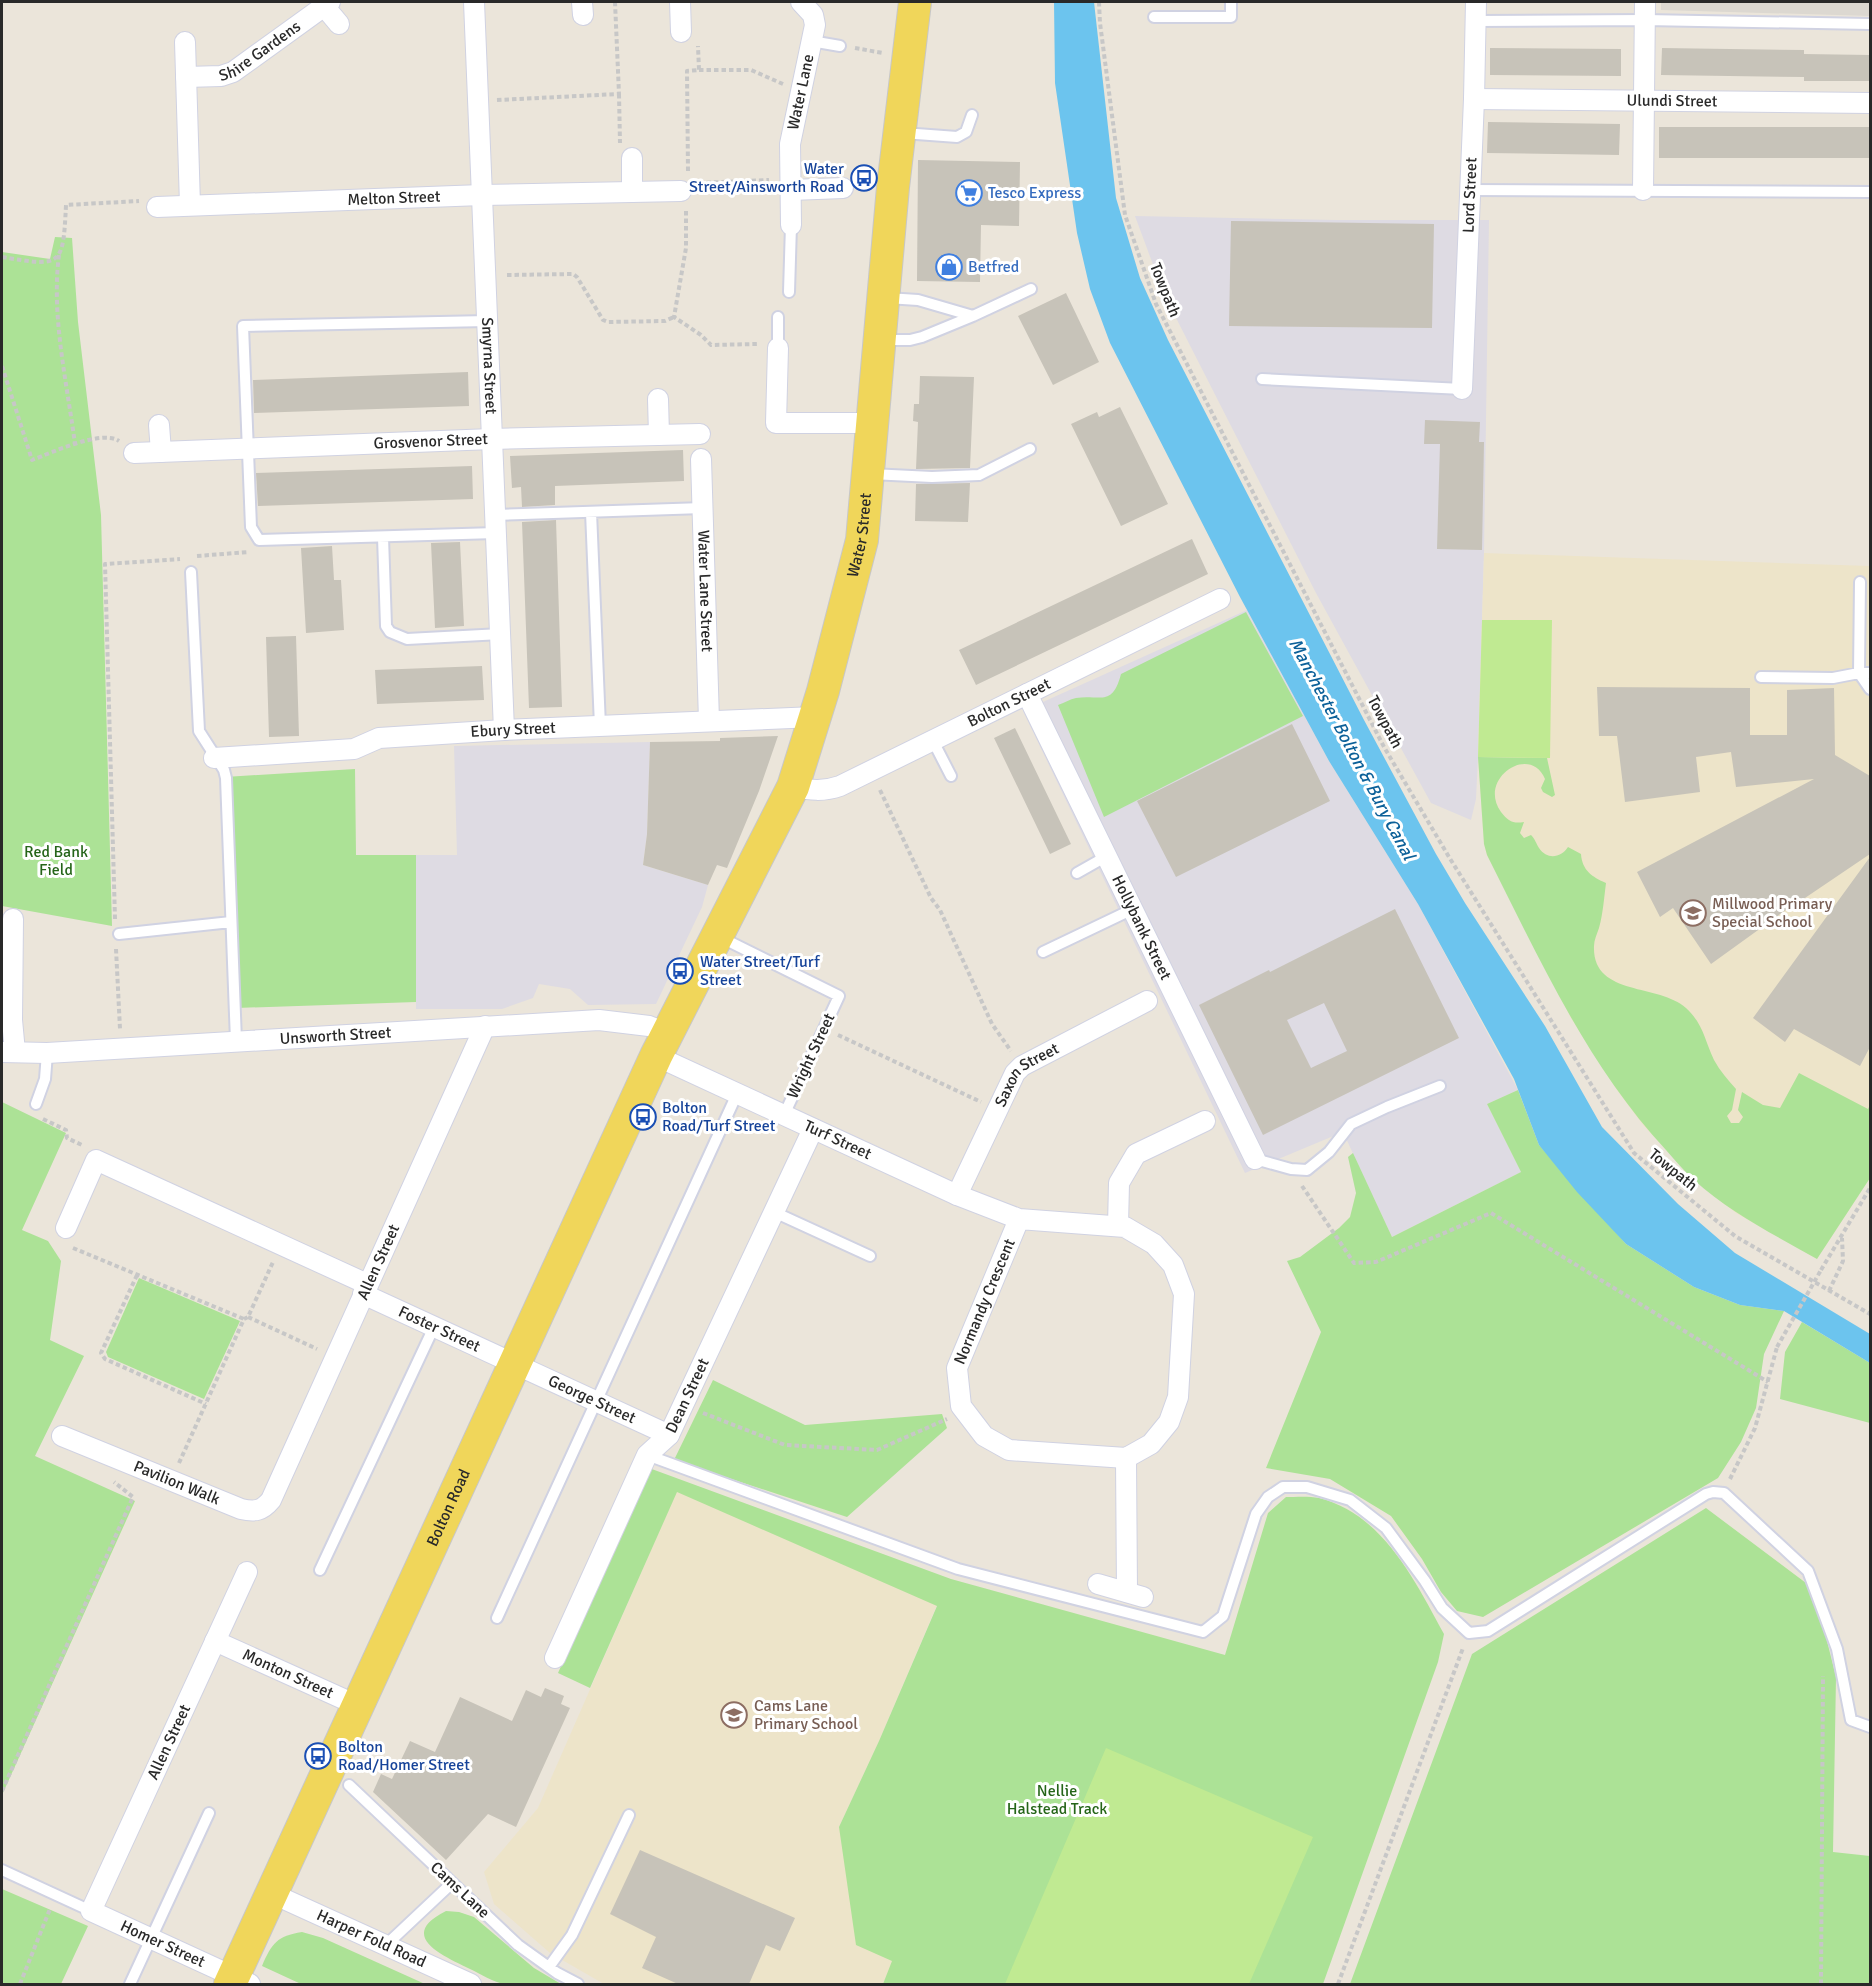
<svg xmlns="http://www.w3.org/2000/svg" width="1872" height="1986" font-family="Signika,sans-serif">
<rect width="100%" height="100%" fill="#ebe5da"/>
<path fill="#dedbe3" d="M 1135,216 L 1336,220 L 1489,220 L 1484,553 L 1478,757 L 1476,799 L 1471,820 L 1431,803 L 1316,593 L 1173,312 L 1158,278 Z
M 1247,610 L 1329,761 L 1418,904 L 1518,1090 L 1487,1104 L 1521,1172 L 1392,1237 L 1343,1132 L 1245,1173 L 1023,711 Z
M 650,742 L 647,834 L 643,865 L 708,885 L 702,907 L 656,1004 L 588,1005 L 570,989 L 539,984 L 533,998 L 502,1009 L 416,1009 L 416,855 L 457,855 L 454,746 Z"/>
<path fill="#ede4c9" d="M 1484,553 L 1870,566 L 1870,1178 L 1817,1259 L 1736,1213 L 1694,1180 L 1643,1125 L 1617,1090 L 1571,1018 L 1487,855 L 1484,844 L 1478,757 Z
M 677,1491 L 937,1605 L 879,1741 L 839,1827 L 893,1961 L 883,1984 L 604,1984 L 550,1953 L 494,1904 L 484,1872 L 538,1808 Z"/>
<path fill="#ace296" d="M 55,237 L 72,238 L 78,322 L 101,515 L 112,926 L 2,906 L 2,252 L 50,259 Z
M 1246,612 L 1303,716 L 1104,817 L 1058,705 C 1064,703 1070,699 1076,698 C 1100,694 1112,708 1121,674 Z
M 1478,757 L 1547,758 L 1555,795 L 1552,797 L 1543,792 L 1541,788 L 1545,779 C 1530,743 1477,779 1501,812 C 1508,821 1513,824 1524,822 L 1520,833 L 1524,838 L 1531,835 C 1535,839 1536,843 1539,848 C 1547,860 1561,858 1568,847 L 1581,854 C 1582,870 1592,877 1606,883 C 1604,898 1603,914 1599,928 C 1597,934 1594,940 1594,946 C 1592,997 1659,983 1686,1008 C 1704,1025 1704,1039 1714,1060 C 1720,1071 1728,1080 1736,1089 L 1732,1110 L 1727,1116 L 1731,1123 L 1739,1123 L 1743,1117 L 1738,1110 L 1742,1092 L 1763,1105 L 1780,1108 L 1799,1073 L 1868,1109 L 1870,1105 L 1870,1178 L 1817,1259 C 1775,1235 1730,1213 1694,1180 C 1684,1171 1675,1160 1666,1150 C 1587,1065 1539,958 1487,855 L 1484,844 Z
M 355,769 L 356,855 L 416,855 L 416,1002 L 236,1008 L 225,777 Z
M 1518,1090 L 1539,1145 L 1626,1244 L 1694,1287 L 1740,1305 L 1784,1311 L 1764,1354 L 1756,1408 L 1741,1442 L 1718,1478 L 1483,1617 L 1457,1611 L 1441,1592 L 1422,1559 L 1391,1516 L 1330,1479 L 1266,1468 L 1321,1332 L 1287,1261 L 1300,1257 L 1339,1228 L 1350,1217 L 1356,1193 L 1348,1157 L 1353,1153 L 1392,1237 L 1521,1172 L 1487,1104 Z
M 2,1102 L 66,1133 L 22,1230 L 48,1241 L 61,1261 L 50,1340 L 84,1356 L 35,1456 L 135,1501 L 2,1795 Z
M 139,1278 L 240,1321 L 204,1399 L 108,1357 L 106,1352 Z
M 1802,1322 L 1870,1363 L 1870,1423 L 1780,1399 L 1785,1352 Z
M 713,1380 L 805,1425 L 942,1414 L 947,1428 L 847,1517 L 674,1460 Z
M 649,1468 L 951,1579 L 1225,1655 L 1268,1513 L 1286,1497 C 1296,1497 1309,1496 1319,1498 C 1383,1514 1415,1581 1444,1634 L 1438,1662 L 1323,1984 L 883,1984 L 892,1961 L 856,1945 L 839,1827 L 879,1741 L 937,1606 L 677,1492 L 590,1688 L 558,1673 Z
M 1706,1508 L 1814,1589 L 1836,1677 L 1833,1852 L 1870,1856 L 1870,1984 L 1350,1984 L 1472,1654 Z
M 2,1889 L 88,1926 L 61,1984 L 2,1984 Z
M 446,1911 L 459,1912 L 474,1917 L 534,1968 L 561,1984 C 544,1985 520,1986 504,1984 C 493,1982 481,1974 470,1969 C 443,1956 396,1936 446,1911 Z
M 302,1932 L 323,1938 L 425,1984 L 301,1984 L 262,1966 C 272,1943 277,1936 302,1932 Z"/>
<path fill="#c0ea92" d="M 1482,620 L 1552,620 L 1550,758 L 1478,757 Z
M 1106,1748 L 1313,1837 L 1249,1984 L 1005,1984 Z"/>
<path fill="#dcd8d1" d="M 1661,2 L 1870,2 L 1870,16 L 1661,10 Z"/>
<path fill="#6cc4ee" d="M 1054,2 L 1094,2 L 1116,198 L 1140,278 L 1168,340 L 1364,720 L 1436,854 L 1465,903 L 1545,1026 L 1602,1127 L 1678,1204 L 1735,1253 L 1870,1334 L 1870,1363 L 1784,1311 L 1740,1305 L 1694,1287 L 1626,1244 L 1577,1192 L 1539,1145 L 1514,1079 L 1418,904 L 1329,761 L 1240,597 L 1110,343 L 1090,289 L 1077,233 L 1055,83 Z"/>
<path fill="#c7c3b9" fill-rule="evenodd" d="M 1490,48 L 1621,49 L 1621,76 L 1490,75 Z
M 1662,48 L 1804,50 L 1804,54 L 1870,55 L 1870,81 L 1804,81 L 1804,77 L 1661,75 Z
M 1488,122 L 1620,124 L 1619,155 L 1487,153 Z
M 1659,127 L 1870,127 L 1870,158 L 1659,158 Z
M 918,160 L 1020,162 L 1019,226 L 981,225 L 980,282 L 917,281 Z
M 1231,221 L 1434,224 L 1432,328 L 1229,326 Z
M 1066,293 L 1099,362 L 1053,385 L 1018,316 Z
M 468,372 L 469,406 L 254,413 L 253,380 Z
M 920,376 L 974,377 L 970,468 L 916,469 L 918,422 L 913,421 L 914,404 L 919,404 Z
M 1120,407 L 1168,504 L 1121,526 L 1071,424 L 1097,412 L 1099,417 Z
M 1425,420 L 1480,422 L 1479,442 L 1484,442 L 1482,550 L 1437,549 L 1440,444 L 1424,444 Z
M 683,450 L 684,481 L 555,486 L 555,505 L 522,507 L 521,487 L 512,488 L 510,456 Z
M 472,466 L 473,499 L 258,506 L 256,473 Z
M 970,483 L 968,522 L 915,521 L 916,484 Z
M 556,520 L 562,707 L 529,708 L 522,522 Z
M 1192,539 L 1208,574 L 976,685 L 959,650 Z
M 460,542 L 464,626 L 435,628 L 431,543 Z
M 332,546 L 334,580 L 341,580 L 344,630 L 306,633 L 301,548 Z
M 296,636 L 299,736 L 269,737 L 266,637 Z
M 482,666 L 484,700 L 377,704 L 375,670 Z
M 1597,687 L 1750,688 L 1750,735 L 1787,735 L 1787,690 L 1834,688 L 1835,755 L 1870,776 L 1870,854 L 1802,900 L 1801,899 L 1711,964 L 1673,908 L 1660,917 L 1637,872 L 1814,779 L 1736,787 L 1731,752 L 1696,757 L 1700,792 L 1625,802 L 1617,736 L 1599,736 Z
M 1292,724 L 1330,801 L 1176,877 L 1137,801 Z
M 1015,728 L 1071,844 L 1050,854 L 994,738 Z
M 778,736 L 759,791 L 727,868 L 717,865 L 708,885 L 643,865 L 647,834 L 650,742 L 720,741 L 720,738 Z
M 1870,857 L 1870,1047 L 1860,1066 L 1794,1029 L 1785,1042 L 1753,1018 Z
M 1395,909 L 1459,1038 L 1263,1135 L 1199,1005 L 1269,970 L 1270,972 ZM 1324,1003 L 1347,1051 L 1311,1068 L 1287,1020 Z
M 545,1688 L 564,1696 L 561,1704 L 570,1708 L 516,1827 L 488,1814 L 446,1860 L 373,1792 L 381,1774 L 392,1779 L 410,1741 L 435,1752 L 460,1697 L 512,1721 L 526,1690 L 541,1697 Z
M 640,1850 L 795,1918 L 780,1951 L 766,1945 L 749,1984 L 678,1984 L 642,1968 L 656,1937 L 610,1914 Z"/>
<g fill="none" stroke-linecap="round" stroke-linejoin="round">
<g stroke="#d0d2e2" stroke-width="14">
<path id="service" d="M 1154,17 L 1231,17 L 1231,2
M 1475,21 L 1645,20 L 1870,24
M 811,41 L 840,46
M 903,133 L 957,137 L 966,132 L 972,115
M 1469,190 L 1870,192
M 789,292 L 791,225
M 973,316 L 1031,289
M 488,321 L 243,326 L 251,527 L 259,540 L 496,533
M 884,340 L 910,340 L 922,337 L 973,316 L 918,300 L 887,298
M 778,348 L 778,317
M 1262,379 L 1462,389
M 871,474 L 932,477 L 979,475 L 1030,449
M 591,512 L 600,726
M 496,515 L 703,508
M 383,537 L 386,626 L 390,632 L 407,639 L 501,634
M 191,572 L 199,731 L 224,770 L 226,778 L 236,1041
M 1860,582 L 1859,673 L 1870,673
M 1761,677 L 1833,678 L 1859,673 L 1870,689
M 933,741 L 951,776
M 1077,873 L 1107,856
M 119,934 L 231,922
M 720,937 L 839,996 L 784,1115
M 1043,952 L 1133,909
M 36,1104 L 45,1079 L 47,1053
M 1255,1159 L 1291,1169 L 1307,1170 L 1329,1152 L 1351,1124 L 1387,1107 L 1440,1086
M 774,1212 L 870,1256
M 647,1455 L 958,1569 L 1203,1632 L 1223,1616 L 1256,1514 L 1268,1497 L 1283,1487 L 1307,1487 L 1350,1500 L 1386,1528 L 1425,1581 L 1442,1608 L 1469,1633 L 1488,1631 L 1706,1494 L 1713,1492 L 1724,1493 L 1808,1571 L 1837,1649 L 1851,1720 L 1870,1727
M 320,1570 L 434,1327
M 497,1618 L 737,1094
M 349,1785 L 518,1945 L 557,1973 L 578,1984
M 2,1870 L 91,1911
M 385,1946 L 452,1883
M 549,1967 L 572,1935 L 629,1815
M 130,1984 L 209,1813"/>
</g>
<g stroke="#d0d2e2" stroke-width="22">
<g id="minor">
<path id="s1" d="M 474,2 L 504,730"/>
<path d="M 582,2 L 583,15"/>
<path d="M 680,2 L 681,32"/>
<path d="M 324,6 L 339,24"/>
<path d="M 185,42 L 190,205"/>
<path id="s2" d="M 186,77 L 221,76 L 233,72 L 330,2"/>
<path id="s3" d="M 1474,99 L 1870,103"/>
<path d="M 632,158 L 632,192"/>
<path d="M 791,190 L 843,188"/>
<path d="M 1643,190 L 1645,2"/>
<path id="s4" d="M 157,207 L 482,195 L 681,191"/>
<path id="s5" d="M 791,225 L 790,144 L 815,25 L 813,15 L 801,2"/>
<path d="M 778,348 L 776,423 L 872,423"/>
<path id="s6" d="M 1462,389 L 1474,99 L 1476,2"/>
<path d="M 658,399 L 659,435"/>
<path d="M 159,425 L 161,452"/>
<path id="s7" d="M 134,453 L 492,439 L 700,434"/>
<path id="s8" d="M 701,459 L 709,721"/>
<path id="s9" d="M 1027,694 L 1255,1159"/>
<path id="s10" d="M 214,758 L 354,749 L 379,738 L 504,730 L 815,717"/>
<path id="s11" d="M 793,787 C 810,790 823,792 840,786 L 1220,599"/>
<path d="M 13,919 L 12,1020 L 15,1052"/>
<path id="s12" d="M 2,1052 L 47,1053 L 599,1020 L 649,1026 L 667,1033"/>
<path id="s13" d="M 656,1056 L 957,1195 L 1019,1219 L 1125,1227 L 1154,1244 L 1173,1265 L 1184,1294 L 1178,1397 L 1169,1422 L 1151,1444 L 1126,1458 L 1009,1450 L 984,1436 L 961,1406 L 957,1368 L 1019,1219"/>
<path id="s14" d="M 957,1195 L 1015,1073 L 1022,1066 L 1147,1001"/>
<path d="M 1118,1226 L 1119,1183 L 1136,1154 L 1205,1121"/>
<path d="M 66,1228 L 96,1160 L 367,1284"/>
<path id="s15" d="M 363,1294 L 669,1435"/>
<path id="s16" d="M 62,1436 L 241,1509 C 255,1512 262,1511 271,1500 L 485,1026"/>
<path d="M 1126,1458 L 1127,1592"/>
<path id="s17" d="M 247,1572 L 91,1911 L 250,1984"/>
<path d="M 1098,1584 L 1143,1597"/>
<path id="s18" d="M 215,1641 L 359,1706"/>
<path id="s19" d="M 555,1658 L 647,1455 L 669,1435 L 813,1129"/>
<path id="s20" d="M 273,1894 L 471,1984"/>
</g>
</g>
<g stroke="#c7c7c7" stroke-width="34">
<g id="primary">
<path id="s21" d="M 230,1984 L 656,1056 L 793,787 L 823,691 L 862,540 L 893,187 L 915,2"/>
</g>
</g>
<path stroke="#c7c7c7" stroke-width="4" stroke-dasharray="4.5 3" stroke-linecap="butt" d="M 1099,2 L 1100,23 L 1125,215 L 1156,304 L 1384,747 L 1449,857 L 1634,1153 L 1735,1236 L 1870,1314
M 855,48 L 883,53
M 699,70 L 751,70 L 783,84
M 619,94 L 620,143
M 497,100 L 619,94 L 615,2
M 688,171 L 687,71 L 699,70 L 698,46
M 699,183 L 769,180
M 686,211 L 686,248 L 674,317 L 701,335 L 711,345 L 757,344
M 59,255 C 51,316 67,383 75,444
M 2,257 C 62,267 63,267 66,205 L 139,201
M 507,275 L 573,274 L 577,277 L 603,320 L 608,322 L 665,321 L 674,317
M 2,366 L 32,460 C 51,453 102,429 119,441
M 197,556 L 249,552
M 880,790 L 931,898 L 940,910 L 992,1024 L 1011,1051
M 115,919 L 105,564 L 180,559
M 116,949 L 120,1029
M 838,1035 L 981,1102
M 43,1119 L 66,1130 L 67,1138 L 82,1145
M 1302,1186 L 1354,1263 L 1376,1262 L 1491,1213 L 1768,1382
M 73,1248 L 244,1319
M 1821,1270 L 1870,1188
M 137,1275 L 101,1353 L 105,1359 L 206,1404
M 1829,1291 L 1843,1261 L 1842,1238
M 248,1317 L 317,1349
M 703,1413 L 785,1445 L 877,1450 L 947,1419
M 179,1463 L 244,1319 L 248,1317 L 273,1262
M 1730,1479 L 1755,1428 L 1777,1347
M 2,1791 L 133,1497 L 114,1482
M 20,1984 L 50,1909
M 1338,1984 L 1463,1648
M 1821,1984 L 1823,1676"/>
<use href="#service" stroke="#fff" stroke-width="10"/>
<use href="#minor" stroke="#fff" stroke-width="20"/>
<use href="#primary" stroke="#f0d65a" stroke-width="32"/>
<path stroke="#c7c7c7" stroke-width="4" stroke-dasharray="4.5 3" stroke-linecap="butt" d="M 1777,1347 L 1821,1270"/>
</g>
<defs>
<g id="bus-ring" transform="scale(1.35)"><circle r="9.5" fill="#fff" stroke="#1a4fb4" stroke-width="1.5"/><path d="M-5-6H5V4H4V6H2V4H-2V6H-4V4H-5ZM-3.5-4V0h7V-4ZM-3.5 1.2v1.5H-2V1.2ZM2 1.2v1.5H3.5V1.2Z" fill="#1a4fb4"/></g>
<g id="supermarket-ring" transform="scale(1.35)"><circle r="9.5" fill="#fff" stroke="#3f7fe0" stroke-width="1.5"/><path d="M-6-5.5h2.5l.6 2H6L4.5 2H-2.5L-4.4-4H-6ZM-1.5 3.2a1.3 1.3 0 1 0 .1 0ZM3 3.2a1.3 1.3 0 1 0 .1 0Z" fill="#3f7fe0"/></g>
<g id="shop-ring" transform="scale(1.35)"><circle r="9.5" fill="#fff" stroke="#3f7fe0" stroke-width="1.5"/><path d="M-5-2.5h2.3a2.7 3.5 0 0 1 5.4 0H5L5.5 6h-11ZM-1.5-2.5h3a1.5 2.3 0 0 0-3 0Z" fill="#3f7fe0"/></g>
<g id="school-ring" transform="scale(1.35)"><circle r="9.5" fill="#fff" stroke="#8d6e63" stroke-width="1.5"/><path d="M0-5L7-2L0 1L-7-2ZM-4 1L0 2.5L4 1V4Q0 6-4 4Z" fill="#8d6e63"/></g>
</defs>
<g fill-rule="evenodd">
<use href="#bus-ring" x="864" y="178"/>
<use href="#supermarket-ring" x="969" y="193"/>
<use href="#shop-ring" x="949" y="267"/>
<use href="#school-ring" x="1693" y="913"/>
<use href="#bus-ring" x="680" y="971"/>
<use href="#bus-ring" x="643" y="1117"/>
<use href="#school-ring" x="734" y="1715"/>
<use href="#bus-ring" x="318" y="1756"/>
</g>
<g text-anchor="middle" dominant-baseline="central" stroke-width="6" stroke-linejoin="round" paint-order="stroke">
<g font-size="16" fill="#292929" stroke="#fff">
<text stroke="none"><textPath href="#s2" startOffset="81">Shire Gardens</textPath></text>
<text stroke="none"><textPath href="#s5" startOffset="134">Water Lane</textPath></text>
<text stroke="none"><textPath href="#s3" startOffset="198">Ulundi Street</textPath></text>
<text stroke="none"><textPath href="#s6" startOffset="194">Lord Street</textPath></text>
<text stroke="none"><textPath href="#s4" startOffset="237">Melton Street</textPath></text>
<text transform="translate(1165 290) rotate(68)">Towpath</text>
<text stroke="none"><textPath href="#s1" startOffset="364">Smyrna Street</textPath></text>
<text stroke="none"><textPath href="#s7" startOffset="297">Grosvenor Street</textPath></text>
<text stroke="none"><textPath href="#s21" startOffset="1584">Water Street</textPath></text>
<text stroke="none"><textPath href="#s8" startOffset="132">Water Lane Street</textPath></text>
<text stroke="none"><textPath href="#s11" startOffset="236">Bolton Street</textPath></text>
<text transform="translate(1385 722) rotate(62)">Towpath</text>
<text stroke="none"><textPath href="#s10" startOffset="302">Ebury Street</textPath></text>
<text stroke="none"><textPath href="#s9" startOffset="260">Hollybank Street</textPath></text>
<text stroke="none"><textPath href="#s12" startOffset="334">Unsworth Street</textPath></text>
<text transform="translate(811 1056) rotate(-65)">Wright Street</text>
<text stroke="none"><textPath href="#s14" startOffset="142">Saxon Street</textPath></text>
<text stroke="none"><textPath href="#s13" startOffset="200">Turf Street</textPath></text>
<text transform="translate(1673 1170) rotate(39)">Towpath</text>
<text stroke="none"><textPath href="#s16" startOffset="488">Allen Street</textPath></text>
<text stroke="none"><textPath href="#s13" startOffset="1078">Normandy Crescent</textPath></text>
<text stroke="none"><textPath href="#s15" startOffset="84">Foster Street</textPath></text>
<text stroke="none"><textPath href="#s19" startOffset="296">Dean Street</textPath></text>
<text stroke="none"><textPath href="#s15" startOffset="252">George Street</textPath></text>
<text stroke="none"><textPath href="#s16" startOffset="124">Pavilion Walk</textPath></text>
<text stroke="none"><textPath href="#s21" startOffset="524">Bolton Road</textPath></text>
<text stroke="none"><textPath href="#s18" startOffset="80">Monton Street</textPath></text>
<text transform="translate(169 1742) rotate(-65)">Allen Street</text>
<text transform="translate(460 1890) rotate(43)">Cams Lane</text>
<text stroke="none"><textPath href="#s20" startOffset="108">Harper Fold Road</textPath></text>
<text stroke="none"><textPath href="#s17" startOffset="452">Homer Street</textPath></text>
</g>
<g font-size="16" fill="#164399" stroke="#fff" text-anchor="start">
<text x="844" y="169" text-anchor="end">Water<tspan x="844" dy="18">Street/Ainsworth Road</tspan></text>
<text x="700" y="962">Water Street/Turf<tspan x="700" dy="18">Street</tspan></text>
<text x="662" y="1108">Bolton<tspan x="662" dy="18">Road/Turf Street</tspan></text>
<text x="338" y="1747">Bolton<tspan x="338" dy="18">Road/Homer Street</tspan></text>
</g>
<g font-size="16" fill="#366cbe" stroke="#fff" text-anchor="start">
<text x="988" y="193">Tesco Express</text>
<text x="968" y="267">Betfred</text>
</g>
<g font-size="16" fill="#256519" stroke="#fff">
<text x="56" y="852">Red Bank<tspan x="56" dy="18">Field</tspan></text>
<text x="1057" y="1791">Nellie<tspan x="1057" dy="18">Halstead Track</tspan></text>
</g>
<g font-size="16" fill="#785e54" stroke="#fff" text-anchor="start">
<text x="1712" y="904">Millwood Primary<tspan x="1712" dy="18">Special School</tspan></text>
<text x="754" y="1706">Cams Lane<tspan x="754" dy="18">Primary School</tspan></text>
</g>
<g font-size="18" font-style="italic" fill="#0d6199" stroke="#fff">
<text transform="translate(1352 749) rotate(62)">Manchester Bolton &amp; Bury Canal</text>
</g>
</g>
<rect width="1872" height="1986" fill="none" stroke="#292929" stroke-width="6"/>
</svg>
